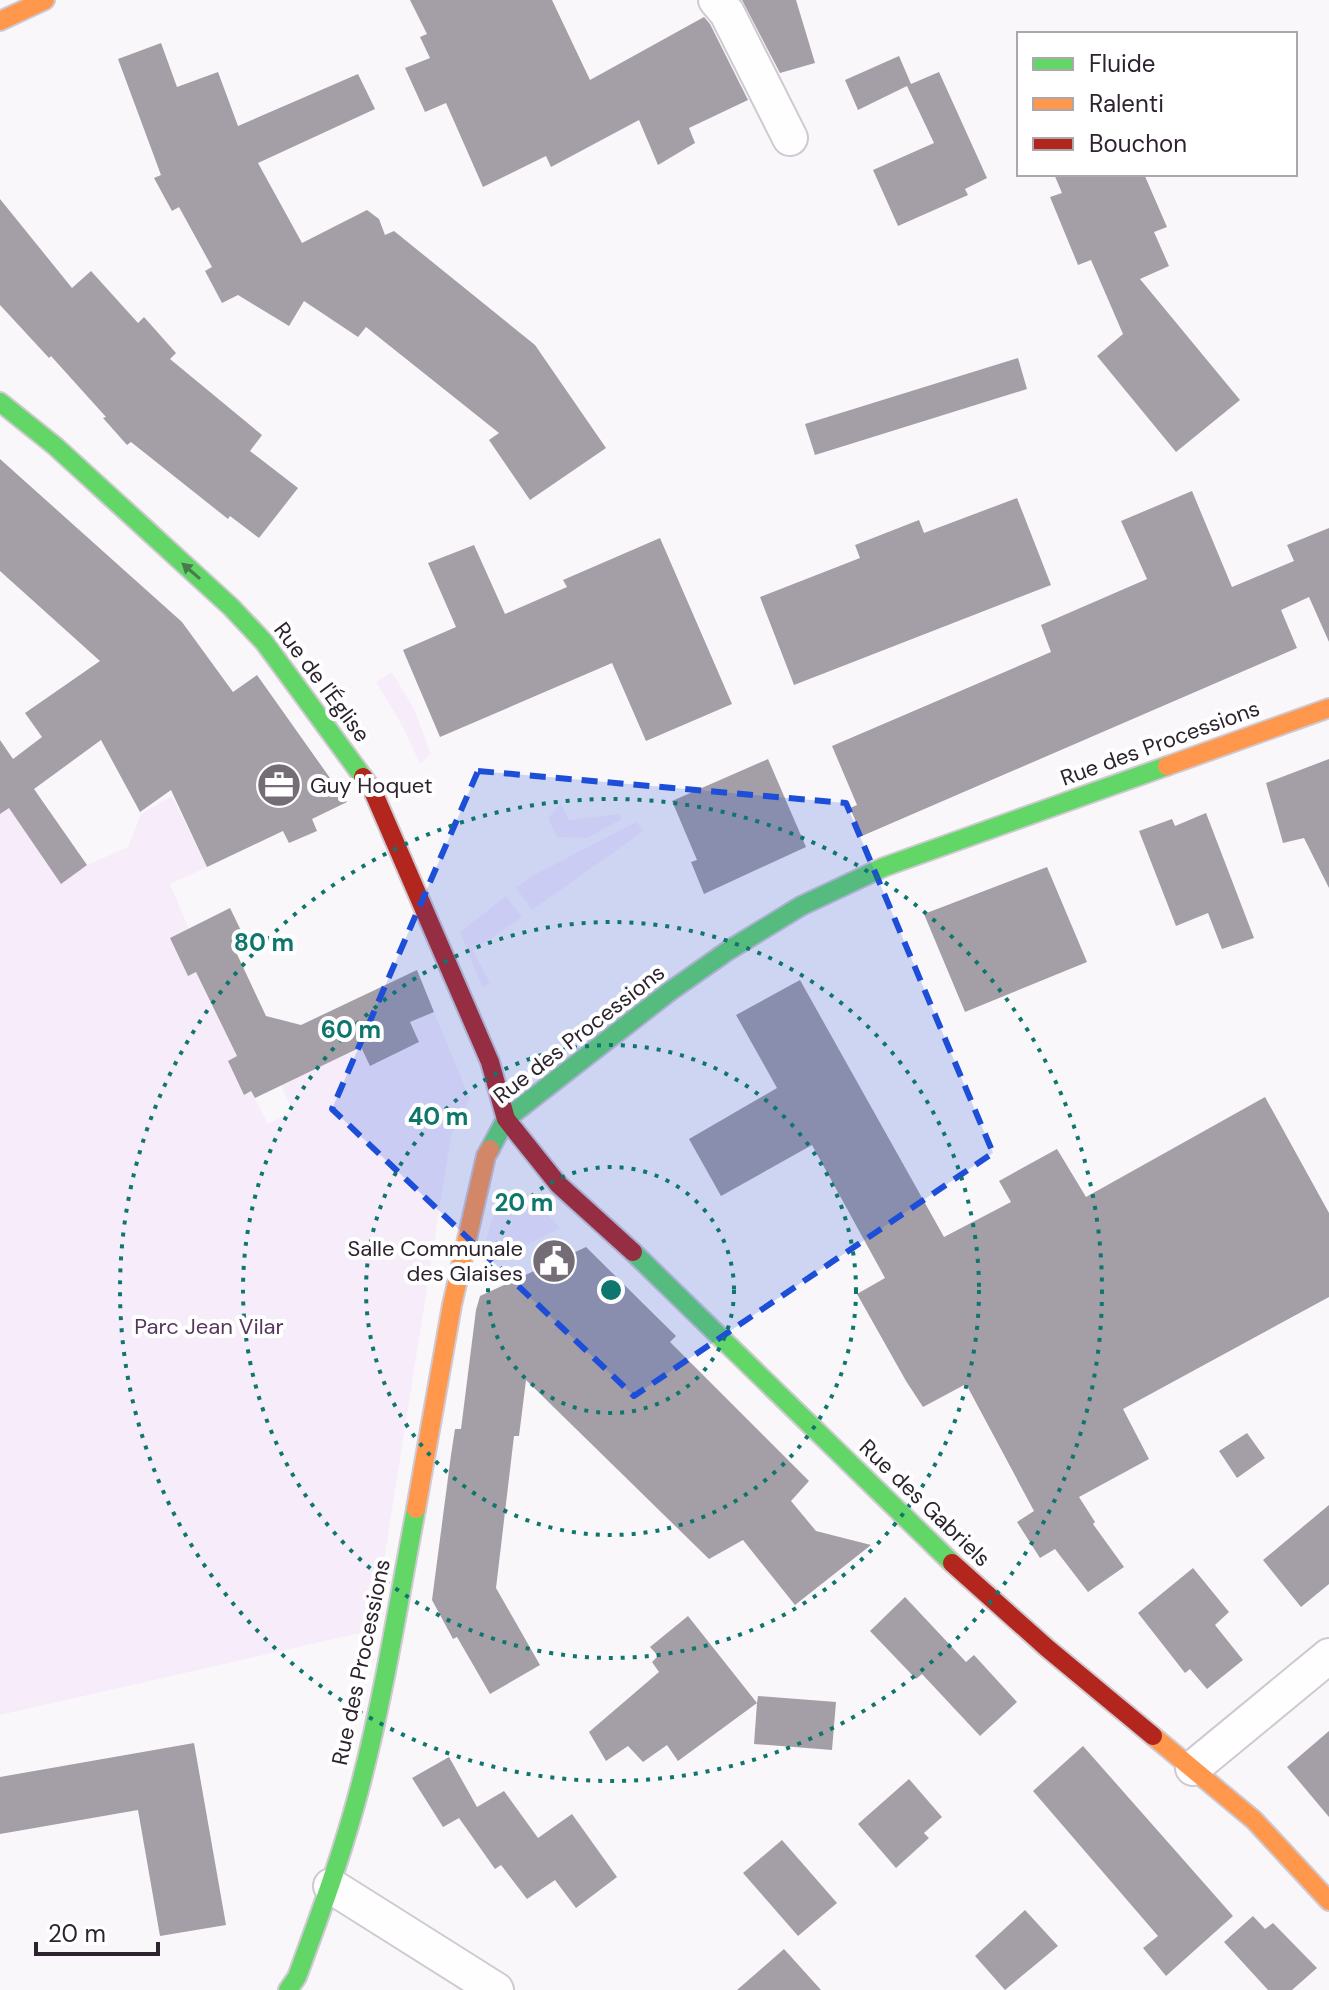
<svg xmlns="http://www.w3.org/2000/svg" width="1329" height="1990" font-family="'DM Sans',sans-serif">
<rect width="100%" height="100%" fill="#faf7fb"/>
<path fill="#f7ecfa" d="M 392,672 L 414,709 L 431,754 L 420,764 L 402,725 L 376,682 Z
M 0,795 L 61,883 L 87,865 L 128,847 L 141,814 L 172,796 L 207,867 L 170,884 L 189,929 L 171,938 L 196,972 L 237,1056 L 245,1094 L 251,1091 L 268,1124 L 293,1111 L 281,1085 L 361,1047 L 371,1066 L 419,1042 L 410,1022 L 434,1012 L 470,1099 L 451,1136 L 373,1630 L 0,1715 Z
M 561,803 L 569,820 L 619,814 L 622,819 L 587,838 L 557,837 L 548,818 Z
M 636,822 L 644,831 L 532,910 L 516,888 L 532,876 Z
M 506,896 L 522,917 L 473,951 L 490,983 L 482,987 L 460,932 Z
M 527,1193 L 560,1228 L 481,1269 C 488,1236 488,1198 527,1193 Z"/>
<path fill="#a49ea6" d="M 410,0 L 552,0 L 590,80 L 704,17 L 710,24 L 748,100 L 689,128 L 695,143 L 658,165 L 639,120 L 551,167 L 546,156 L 483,187 L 446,103 L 425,112 L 405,68 L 430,58 L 420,37 L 427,34 Z
M 742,0 L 796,0 L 815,63 L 780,73 Z
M 161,43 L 177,87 L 218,72 L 238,126 L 358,74 L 375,109 L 258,163 L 302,243 L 367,210 L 379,219 L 385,235 L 394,231 L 535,345 L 606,448 L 530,500 L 489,440 L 499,433 L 366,327 L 358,337 L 304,301 L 289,326 L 238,295 L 222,303 L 205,271 L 212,267 L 179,207 L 172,211 L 154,178 L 161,175 L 118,59 Z
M 899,56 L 911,84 L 939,72 L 987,178 L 965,189 L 968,195 L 898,226 L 873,170 L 934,143 L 907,86 L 858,110 L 845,80 Z
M 1054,174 L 1144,174 L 1167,227 L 1154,232 L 1169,266 L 1140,279 L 1240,400 L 1176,452 L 1097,356 L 1123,334 L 1091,260 L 1078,265 L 1050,197 L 1062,193 Z
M 0,199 L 72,288 L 91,271 L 138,323 L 144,317 L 176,353 L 170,359 L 262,435 L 250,451 L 298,488 L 259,538 L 230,516 L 228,519 L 131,442 L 127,445 L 103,418 L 106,417 L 51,356 L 49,358 L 0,305 Z
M 1018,358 L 1027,389 L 815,455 L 805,424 Z
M 0,459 L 182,622 L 233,692 L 257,675 L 347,802 L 312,819 L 317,831 L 289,843 L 283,831 L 207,867 L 171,790 L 140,812 L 101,740 L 34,789 L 87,865 L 61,884 L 9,808 L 0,814 L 0,740 L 13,759 L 42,737 L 25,713 L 100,661 L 0,571 Z
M 1192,491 L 1232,587 L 1294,561 L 1287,545 L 1329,528 L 1329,642 L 1309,597 L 1281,610 L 1297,648 L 862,836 L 850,808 L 857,805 L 832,746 L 1051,652 L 1041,625 L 1147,579 L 1121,521 Z
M 1017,498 L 1051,585 L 794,685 L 760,597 L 860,558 L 855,545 L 919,520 L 924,533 Z
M 660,538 L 732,704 L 646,741 L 612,663 L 440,737 L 403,650 L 456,627 L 428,563 L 474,545 L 505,614 L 567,587 L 563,580 Z
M 768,759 L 806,847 L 704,894 L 691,862 L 697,860 L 672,801 Z
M 1329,759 L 1329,888 L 1304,838 L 1283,843 L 1266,783 Z
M 1206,813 L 1254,938 L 1222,949 L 1208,913 L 1176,926 L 1139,831 L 1172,819 L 1175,826 Z
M 1047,867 L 1087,962 L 965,1012 L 924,914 Z
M 230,908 L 248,945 L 236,952 L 266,1016 L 301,1025 L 417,970 L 434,1012 L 410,1022 L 419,1042 L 370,1066 L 361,1047 L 255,1098 L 251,1091 L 244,1095 L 228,1061 L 237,1056 L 196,972 L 188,976 L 170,938 Z
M 800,980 L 944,1237 L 1011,1202 L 999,1181 L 1057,1149 L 1086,1197 L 1265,1097 L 1329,1213 L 1329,1297 L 1123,1409 L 1149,1459 L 1079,1497 L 1095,1522 L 1093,1524 L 1124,1567 L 1088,1592 L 1055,1549 L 1040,1558 L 1017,1522 L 1034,1511 L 966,1384 L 923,1407 L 906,1381 L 857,1294 L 885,1278 L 812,1145 L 721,1196 L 689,1139 L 777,1088 L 736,1015 Z
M 586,1247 L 676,1336 L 670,1342 L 809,1481 L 791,1501 L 816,1531 L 871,1545 L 795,1605 L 743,1540 L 709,1559 L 526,1380 L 519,1436 L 514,1436 L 496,1588 L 540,1665 L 490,1694 L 457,1637 L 453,1639 L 432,1600 L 451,1455 L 455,1429 L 461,1429 L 476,1310 L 480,1296 Z
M 1247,1433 L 1265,1458 L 1237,1478 L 1219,1451 Z
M 1329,1505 L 1329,1584 L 1301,1607 L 1263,1560 Z
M 1193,1568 L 1229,1612 L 1215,1625 L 1243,1660 L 1207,1689 L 1190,1669 L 1185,1673 L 1138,1613 Z
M 905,1597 L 966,1662 L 974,1655 L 1017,1702 L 980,1736 L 922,1674 L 916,1679 L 870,1631 Z
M 688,1616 L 757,1703 L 758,1696 L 836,1702 L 832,1750 L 754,1744 L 757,1703 L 678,1761 L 667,1745 L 643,1762 L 628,1746 L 606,1761 L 589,1732 L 659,1672 L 652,1662 L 658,1656 L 650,1647 Z
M 1329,1731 L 1329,1817 L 1287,1767 Z
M 194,1743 L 226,1925 L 160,1936 L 138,1810 L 0,1834 L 0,1777 Z
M 1083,1746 L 1233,1916 L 1166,1976 L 1143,1948 L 1158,1936 L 1033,1791 Z
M 449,1757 L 477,1807 L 504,1791 L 538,1838 L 572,1814 L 617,1877 L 576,1908 L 555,1880 L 527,1899 L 501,1865 L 495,1869 L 459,1818 L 468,1813 L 443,1827 L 412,1778 Z
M 909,1779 L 942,1817 L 924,1833 L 929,1838 L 896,1868 L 858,1824 Z
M 782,1840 L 837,1903 L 798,1936 L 743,1873 Z
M 1025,1910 L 1058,1946 L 1005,1990 L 975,1956 Z
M 1253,1916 L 1265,1929 L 1273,1923 L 1317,1968 L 1292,1990 L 1268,1990 L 1224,1942 Z
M 784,1949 L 821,1990 L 737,1990 Z"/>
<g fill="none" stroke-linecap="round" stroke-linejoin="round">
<g stroke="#cfc9d1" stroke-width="38">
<path id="street" d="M 716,0 L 727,13 L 790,138
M 1193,1768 L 1329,1656
M 331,1886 L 496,1990"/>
</g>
<g stroke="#cfc9d1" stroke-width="22">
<path id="fast" d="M 0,402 L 55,446 L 231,607 L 264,642 L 363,777
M 490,1149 L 506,1119 L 669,992 L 729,950 L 801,906 L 884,867 L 1167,766
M 633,1252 L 952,1563
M 288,1990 L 297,1977 C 321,1912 345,1847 362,1779 C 385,1690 399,1599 416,1509"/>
</g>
<g stroke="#cfc9d1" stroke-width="22">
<path id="slow" d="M 0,21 L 45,0
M 1167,766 L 1329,708
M 416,1509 L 452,1305 L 486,1156 L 490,1149
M 1153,1736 L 1254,1820 L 1329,1901"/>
</g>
<g stroke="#cfc9d1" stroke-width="22">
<path id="jam" d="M 363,777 L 372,789 L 490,1062 L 506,1119 L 558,1184 L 633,1252
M 952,1563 L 1047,1648 L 1153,1736"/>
</g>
<use href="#street" stroke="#fefefe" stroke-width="34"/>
<use href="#fast" stroke="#63d668" stroke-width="18"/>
<use href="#slow" stroke="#ff974d" stroke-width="18"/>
<use href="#jam" stroke="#b3261e" stroke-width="18"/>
</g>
<defs><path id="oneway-solid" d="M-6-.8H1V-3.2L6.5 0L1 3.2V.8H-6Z" transform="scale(2)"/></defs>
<use fill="#487c4c" href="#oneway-solid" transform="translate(191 571) rotate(-139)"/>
<path fill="#1d4ed8" fill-opacity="0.2" stroke="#1d4ed8" stroke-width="6" stroke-dasharray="16 10" stroke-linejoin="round" d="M 478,771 L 846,803 L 993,1153 L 634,1396 L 332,1109 Z"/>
<g fill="none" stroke="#0f766e" stroke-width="4" stroke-dasharray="4 8">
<circle cx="611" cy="1290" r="123"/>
<circle cx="611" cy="1290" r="245"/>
<circle cx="611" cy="1290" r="368"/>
<circle cx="611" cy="1290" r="491"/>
</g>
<defs>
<g id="office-disc" transform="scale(2.3)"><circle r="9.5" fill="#756d76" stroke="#fff"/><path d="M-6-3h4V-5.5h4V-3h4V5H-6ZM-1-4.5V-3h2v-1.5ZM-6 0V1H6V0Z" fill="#fff"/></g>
<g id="civic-disc" transform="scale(2.3)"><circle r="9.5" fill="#756d76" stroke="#fff"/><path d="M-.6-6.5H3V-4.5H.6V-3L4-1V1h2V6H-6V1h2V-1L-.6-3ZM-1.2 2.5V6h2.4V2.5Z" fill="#fff"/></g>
</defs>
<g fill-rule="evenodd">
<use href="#office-disc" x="279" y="785"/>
<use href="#civic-disc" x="554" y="1261"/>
</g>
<g text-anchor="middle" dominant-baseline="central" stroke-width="8" stroke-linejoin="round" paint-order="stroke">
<g font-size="22" fill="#2d232f" stroke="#fff">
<text transform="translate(322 682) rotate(53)">Rue de l'Église</text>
<text transform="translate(1160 743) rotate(-20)">Rue des Processions</text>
<text transform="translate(579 1034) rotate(-38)">Rue des Processions</text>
<text transform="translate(925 1503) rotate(44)">Rue des Gabriels</text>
<text transform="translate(361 1662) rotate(-78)">Rue des Processions</text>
</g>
<g font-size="22" fill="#2d232f" stroke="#fff" text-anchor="start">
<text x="310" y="785">Guy Hoquet</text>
<text x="523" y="1248" text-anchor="end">Salle Communale<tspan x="523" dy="25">des Glaises</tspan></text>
</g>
<g font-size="22" fill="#56365d" stroke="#fff">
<text x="209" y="1326">Parc Jean Vilar</text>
</g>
</g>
<circle cx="611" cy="1290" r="12" fill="#0f766e" stroke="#fff" stroke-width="4"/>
<g font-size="24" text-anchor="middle" font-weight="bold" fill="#0f766e" stroke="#fff" stroke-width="8" stroke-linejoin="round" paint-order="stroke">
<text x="264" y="951">80 m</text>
<text x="351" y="1038">60 m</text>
<text x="438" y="1125">40 m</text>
<text x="524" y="1211">20 m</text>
</g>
<rect x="1017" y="32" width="280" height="144" fill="#ffffff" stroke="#aba7ac" stroke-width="2"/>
<rect x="1033" y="58" width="40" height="12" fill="#63d668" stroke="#aba7ac" stroke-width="2"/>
<text x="1089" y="72" font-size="24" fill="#2d232f">Fluide</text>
<rect x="1033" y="98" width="40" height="12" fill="#ff974d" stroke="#aba7ac" stroke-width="2"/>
<text x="1089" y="112" font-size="24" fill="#2d232f">Ralenti</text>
<rect x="1033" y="138" width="40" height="12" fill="#b3261e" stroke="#aba7ac" stroke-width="2"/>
<text x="1089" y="152" font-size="24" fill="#2d232f">Bouchon</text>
<path d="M36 1942v12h122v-12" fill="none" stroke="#2d232f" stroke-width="4"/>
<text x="48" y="1942" font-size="24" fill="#2d232f" stroke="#ffffff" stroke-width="6" paint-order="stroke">20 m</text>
</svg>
